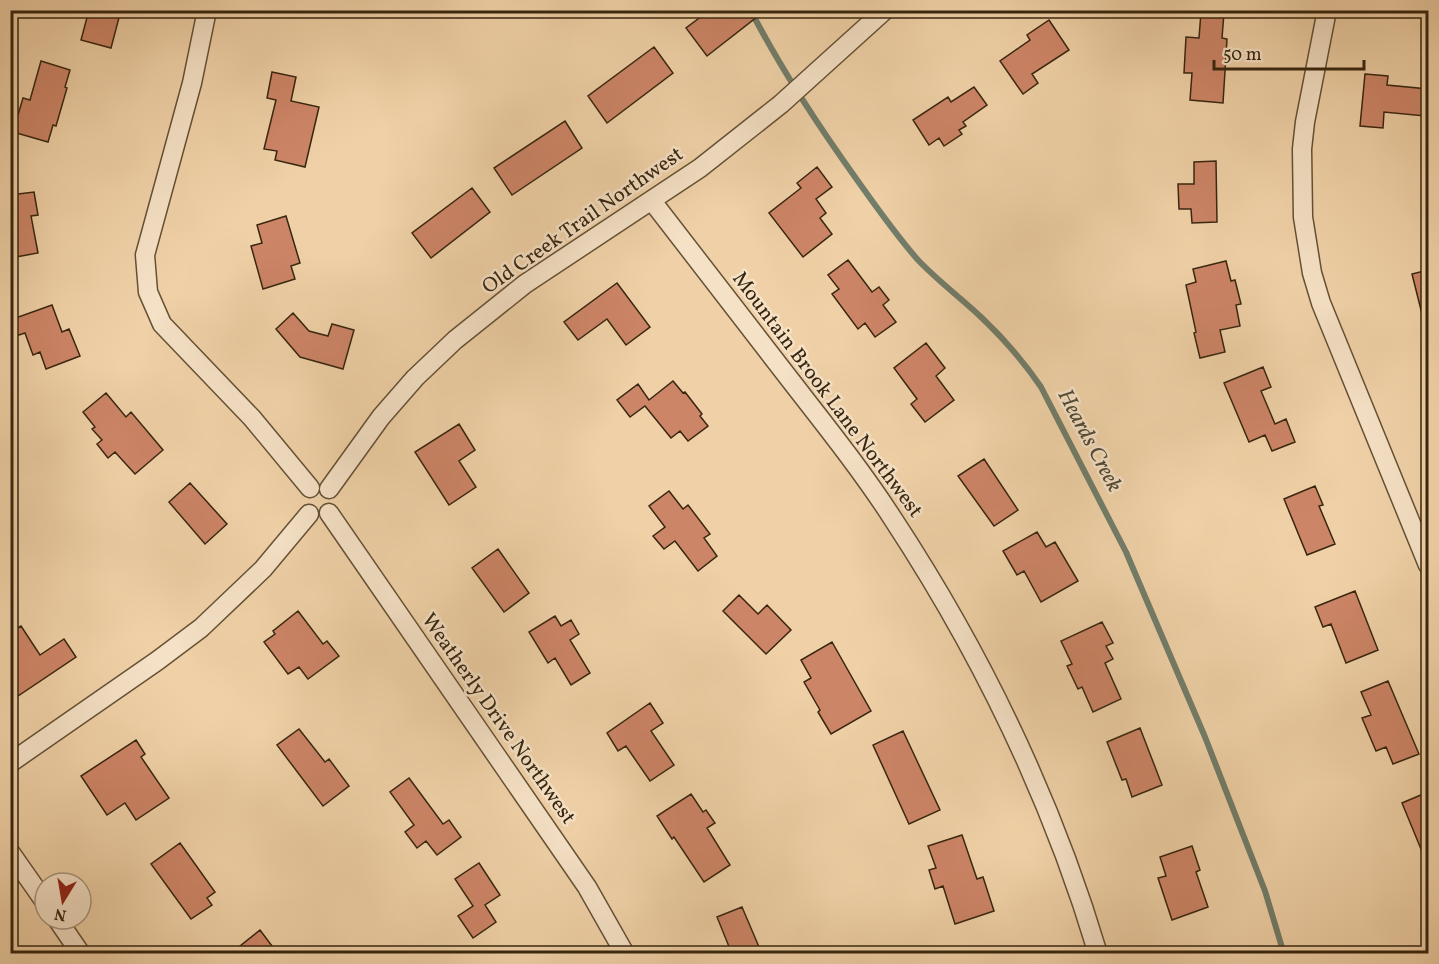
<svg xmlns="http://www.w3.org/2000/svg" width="1439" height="964" font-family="Vollkorn,serif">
<rect width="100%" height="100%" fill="#f0d1a7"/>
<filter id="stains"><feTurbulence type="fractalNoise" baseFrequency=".00333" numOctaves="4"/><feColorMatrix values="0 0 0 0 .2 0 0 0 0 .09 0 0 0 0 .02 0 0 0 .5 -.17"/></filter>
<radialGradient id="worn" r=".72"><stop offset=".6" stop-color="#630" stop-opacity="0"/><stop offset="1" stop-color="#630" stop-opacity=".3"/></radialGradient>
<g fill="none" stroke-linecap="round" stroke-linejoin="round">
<path stroke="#727d6a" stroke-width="6" d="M 751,11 C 781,69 817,124 855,177 C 875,205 895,234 918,260 C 938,281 961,298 982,318 C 1004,339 1024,362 1041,387 L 1126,552 L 1205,737 L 1265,891 L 1284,954"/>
</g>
<path fill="#cd8567" stroke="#37260f" stroke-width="1.5" d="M 89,10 L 121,10 L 111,48 L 81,40 Z
M 710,10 L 766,10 L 707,56 L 686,28 Z
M 1201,12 L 1224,13 L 1222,38 L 1227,39 L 1223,103 L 1190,100 L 1192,73 L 1184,73 L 1186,37 L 1199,38 Z
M 1049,20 L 1069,50 L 1032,74 L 1038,83 L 1023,94 L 1000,61 L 1030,40 L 1027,35 Z
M 654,47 L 673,73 L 607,123 L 588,96 Z
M 41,61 L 70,70 L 65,87 L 67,88 L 56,126 L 53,125 L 48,142 L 13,132 L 23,98 L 30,100 Z
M 272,72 L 296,77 L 291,101 L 319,107 L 305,167 L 275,160 L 277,151 L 264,149 L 276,100 L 267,98 Z
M 1365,74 L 1388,76 L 1387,85 L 1428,89 L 1425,116 L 1384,112 L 1383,128 L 1360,126 Z
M 974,87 L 987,105 L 963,122 L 966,126 L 959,130 L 962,134 L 944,146 L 939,138 L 929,145 L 913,120 L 948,97 L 951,102 Z
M 565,121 L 582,148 L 512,195 L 494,168 Z
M 1216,161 L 1217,222 L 1192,223 L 1191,209 L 1179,209 L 1178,184 L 1194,184 L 1194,162 Z
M 817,167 L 832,187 L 816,199 L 826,213 L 820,218 L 832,234 L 803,257 L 769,213 L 801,188 L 797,183 Z
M 472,188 L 490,212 L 431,258 L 412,233 Z
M 34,192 L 38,215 L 31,216 L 38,253 L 10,258 L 10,195 Z
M 286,216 L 300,263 L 291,266 L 295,279 L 263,289 L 251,246 L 262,243 L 257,225 Z
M 848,260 L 872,292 L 879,287 L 889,300 L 883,305 L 896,322 L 875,337 L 865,323 L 858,329 L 832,294 L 839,289 L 828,275 Z
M 1226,261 L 1231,281 L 1235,280 L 1241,304 L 1236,305 L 1240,326 L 1220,330 L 1225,352 L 1200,358 L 1194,333 L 1196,332 L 1186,285 L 1196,282 L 1193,269 Z
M 1428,270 L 1428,318 L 1423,318 L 1412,274 Z
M 617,283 L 650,327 L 626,345 L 607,319 L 578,340 L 564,322 Z
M 52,305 L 62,332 L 69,329 L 80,356 L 46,369 L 40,352 L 33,355 L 25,333 L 10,338 L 10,320 Z
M 293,313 L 309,331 L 328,336 L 332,324 L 354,330 L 343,369 L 300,357 L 276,329 Z
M 926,343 L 945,368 L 936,376 L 954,400 L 925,422 L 911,404 L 917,399 L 894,368 Z
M 1263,367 L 1271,387 L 1261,391 L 1275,424 L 1286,419 L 1295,442 L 1272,451 L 1265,435 L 1249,442 L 1224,383 Z
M 673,381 L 683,393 L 685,392 L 702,414 L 700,416 L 708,426 L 688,441 L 680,431 L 671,438 L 645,406 L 630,417 L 617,400 L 638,384 L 649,400 Z
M 106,393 L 126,417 L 131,412 L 163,450 L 135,474 L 115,452 L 108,458 L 97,444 L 102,440 L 92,429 L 95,427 L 83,412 Z
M 459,424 L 475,450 L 459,461 L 476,487 L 449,505 L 415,452 Z
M 984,459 L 1018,510 L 994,526 L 958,476 Z
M 190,483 L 227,524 L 205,544 L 169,502 Z
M 1315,486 L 1323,505 L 1319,506 L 1335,544 L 1307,555 L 1284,499 Z
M 669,491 L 683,509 L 688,505 L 710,534 L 704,538 L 717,556 L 698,571 L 675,541 L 664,549 L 653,536 L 665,527 L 649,506 Z
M 1037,532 L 1046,547 L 1055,542 L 1078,581 L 1041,602 L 1024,571 L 1017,575 L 1003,551 Z
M 498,549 L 529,593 L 504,612 L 472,568 Z
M 1355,591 L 1378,650 L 1346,663 L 1331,624 L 1323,627 L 1315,607 Z
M 739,595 L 758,614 L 767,605 L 791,630 L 766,654 L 723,611 Z
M 298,611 L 323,644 L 327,641 L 339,656 L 308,679 L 299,667 L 288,674 L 264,642 L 275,634 L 273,631 Z
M 555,616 L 561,626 L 571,620 L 579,634 L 570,640 L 590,673 L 571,685 L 555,658 L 548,663 L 529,632 Z
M 1102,622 L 1113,643 L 1106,646 L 1113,659 L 1105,663 L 1121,699 L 1093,712 L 1082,687 L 1078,689 L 1067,666 L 1072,664 L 1061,641 Z
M 21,626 L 40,655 L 64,639 L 76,657 L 18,696 L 10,685 L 10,632 Z
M 832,642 L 871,711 L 831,734 L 818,712 L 820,710 L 804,682 L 811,678 L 801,660 Z
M 1388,681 L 1419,754 L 1393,764 L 1386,747 L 1376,751 L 1362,718 L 1371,715 L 1361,692 Z
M 650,703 L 663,723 L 651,731 L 674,765 L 650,781 L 626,746 L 618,751 L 607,733 Z
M 1140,728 L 1162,785 L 1132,797 L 1126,779 L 1122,780 L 1107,742 Z
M 299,729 L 325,762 L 329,759 L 349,786 L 323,806 L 277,745 Z
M 903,731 L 940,810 L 909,824 L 873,745 Z
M 136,740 L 145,754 L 141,757 L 169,798 L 136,820 L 125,803 L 107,815 L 81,776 Z
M 409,778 L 443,824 L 449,820 L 461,837 L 437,855 L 426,841 L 417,848 L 405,832 L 414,825 L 390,792 Z
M 1428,792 L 1428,866 L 1402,803 Z
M 691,794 L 703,812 L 706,810 L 715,823 L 707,828 L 730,865 L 704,882 L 674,837 L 672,839 L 657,816 Z
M 962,835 L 977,879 L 983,877 L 994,911 L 955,924 L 943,886 L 935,889 L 929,870 L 936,868 L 928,846 Z
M 180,843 L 215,892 L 207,898 L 212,905 L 191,919 L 151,864 Z
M 1192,846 L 1200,870 L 1196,872 L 1208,907 L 1172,920 L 1158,878 L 1166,876 L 1160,857 Z
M 479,863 L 500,895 L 485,905 L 496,922 L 473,938 L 458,916 L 473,906 L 455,879 Z
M 742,907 L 762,954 L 732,954 L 717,917 Z
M 260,930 L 278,954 L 230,954 Z"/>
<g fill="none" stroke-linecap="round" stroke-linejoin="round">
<g stroke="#655135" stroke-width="21">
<path id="street" d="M 207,10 L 192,83 L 145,255 L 148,292 L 162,324 L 252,418 L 310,488
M 1327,10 L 1305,122 L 1302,149 L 1303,217 L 1312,273 L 1321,303 L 1428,565
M 652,201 C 698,261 744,321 791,381 C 826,426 862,471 893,519 C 981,653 1052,800 1098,954
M 329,489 L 381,417 L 415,378 L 455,340 L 525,284 L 700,168 L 781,104 L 885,10
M 329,513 L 587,887 L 625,954
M 10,763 L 157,661 L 201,628 L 263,569 L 309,514
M 10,852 L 45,902
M 57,919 L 81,954"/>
</g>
<use href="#street" stroke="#f5e1c6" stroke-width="18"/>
</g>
<g text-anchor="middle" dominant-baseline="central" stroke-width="5" stroke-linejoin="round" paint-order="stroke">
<g font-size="21" fill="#37260f" stroke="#f5e1c6">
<text transform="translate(583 221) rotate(-35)">Old Creek Trail Northwest</text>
<text transform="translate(827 395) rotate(53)">Mountain Brook Lane Northwest</text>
<text transform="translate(498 719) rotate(55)">Weatherly Drive Northwest</text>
</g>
<g font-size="22" font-style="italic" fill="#504a35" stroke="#f5e1c6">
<text transform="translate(1089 441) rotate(62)">Heards Creek</text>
</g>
</g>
<rect width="1439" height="964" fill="none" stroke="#f0d1a7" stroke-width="36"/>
<rect x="12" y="12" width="1415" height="940" fill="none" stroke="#37260f" stroke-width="3"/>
<rect x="18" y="18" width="1403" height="928" fill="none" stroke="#37260f" stroke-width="1.5"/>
<g transform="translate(63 901) rotate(191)"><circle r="28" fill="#f5e1c6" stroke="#a9967d" stroke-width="1.5"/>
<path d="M0-4.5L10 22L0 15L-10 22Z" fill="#8f2418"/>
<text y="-9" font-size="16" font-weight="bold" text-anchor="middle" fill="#37260f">N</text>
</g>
<path d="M1214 60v9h150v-9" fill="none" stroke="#37260f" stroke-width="3"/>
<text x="1223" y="60" font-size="18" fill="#37260f" stroke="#f5e1c6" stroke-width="4.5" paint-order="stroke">50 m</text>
<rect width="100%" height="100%" filter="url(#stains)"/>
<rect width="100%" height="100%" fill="url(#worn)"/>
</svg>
